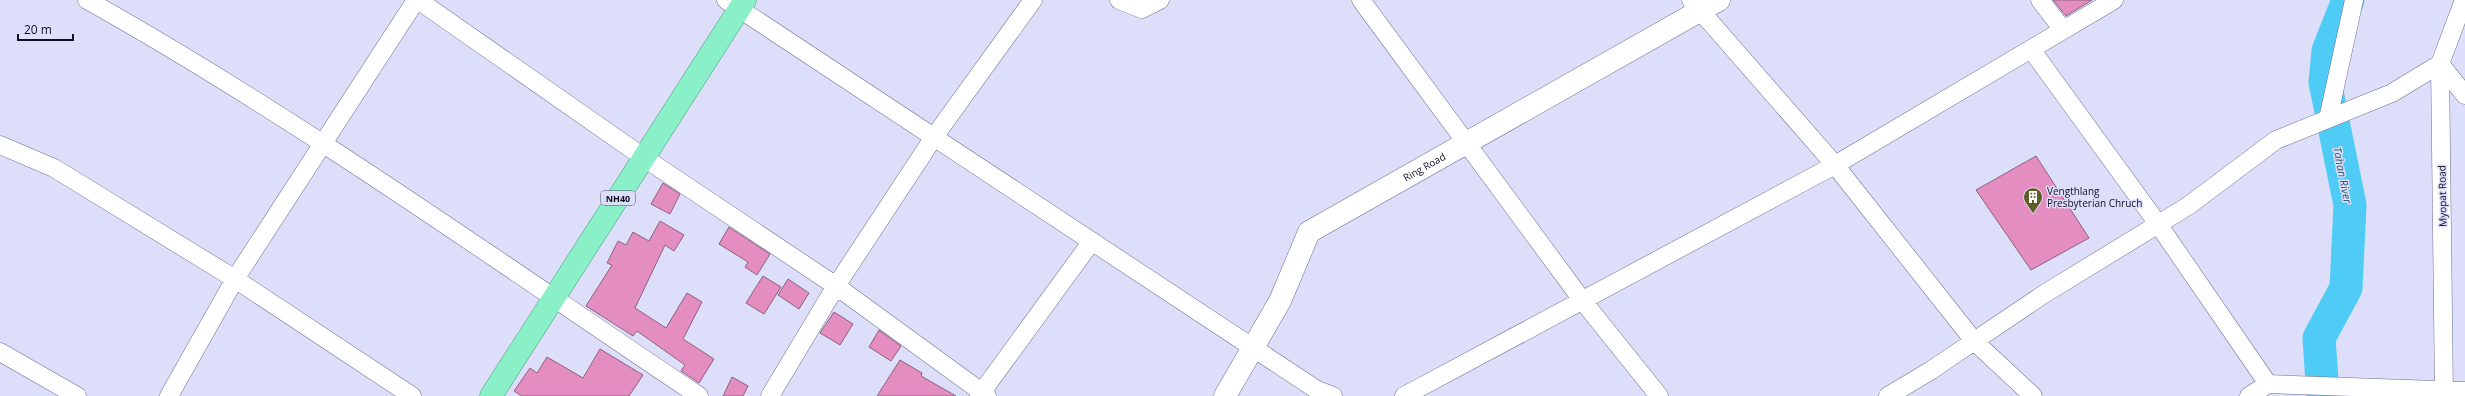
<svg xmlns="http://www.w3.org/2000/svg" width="2465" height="396" font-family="'Open Sans',sans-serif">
<rect width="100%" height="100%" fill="#dddefa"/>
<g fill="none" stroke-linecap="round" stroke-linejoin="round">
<path stroke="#4fccf6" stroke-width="33" d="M 2323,396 L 2319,338 L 2346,288 L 2350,205 L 2325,82 L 2328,51 L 2348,0"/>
</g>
<path fill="#e48dc1" stroke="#8c637b" d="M 2053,0 L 2092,0 L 2066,16 Z
M 2036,156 L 2089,238 L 2031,270 L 1976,190 Z
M 663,183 L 680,194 L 670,214 L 651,204 Z
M 660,221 L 684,235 L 674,251 L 665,245 L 635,308 L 666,328 L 687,293 L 702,302 L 683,339 L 714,359 L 699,383 L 681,371 L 685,365 L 637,331 L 633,336 L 586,306 L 612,265 L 607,263 L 618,241 L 626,245 L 633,232 L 649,241 Z
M 729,227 L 770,254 L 757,275 L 745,267 L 748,262 L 719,244 Z
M 763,276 L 781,287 L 764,314 L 746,303 Z
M 788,279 L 809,293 L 799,309 L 778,295 Z
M 834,312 L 853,324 L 840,345 L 820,333 Z
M 879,330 L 901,346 L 891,361 L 869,347 Z
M 600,349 L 643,375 L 629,396 L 522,396 L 514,391 L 530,368 L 537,373 L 547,357 L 583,378 Z
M 900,360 L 922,373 L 921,376 L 956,396 L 877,396 Z
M 732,377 L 748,386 L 743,396 L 723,396 Z"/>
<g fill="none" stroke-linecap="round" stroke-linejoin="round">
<g stroke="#6e6f97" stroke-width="19">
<path id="minor" d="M 87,0 C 299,119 497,261 699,396
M 418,0 L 643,157 L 836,286 L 987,396
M 726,0 L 1317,390 L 1333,396
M 1119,0 L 1142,9 L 1160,0
M 1361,0 L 1582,300 L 1659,396
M 1691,0 L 1835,165 L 1974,341 L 2033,396
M 2040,0 L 2063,30
M 2031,49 L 2158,224 L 2268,384
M 2328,119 L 2354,0
M 0,145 L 54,168 L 235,279 L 412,396
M 0,352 L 77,396
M 169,396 L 235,279 L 416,0
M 770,396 L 836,286 L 934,137 L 1033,0
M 979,396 L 1092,241
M 1404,396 L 1835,165 L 2114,0
M 1888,396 L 1930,371 L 2044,294 L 2188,206 L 2276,140 L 2392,93 L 2440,64 L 2465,95
M 2249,396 L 2268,384 L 2465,391
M 2444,396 L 2440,64 L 2464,0"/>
</g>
<g stroke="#6e6f97" stroke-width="23">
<g id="tertiary">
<path id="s1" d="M 1225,396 L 1280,301 L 1309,232 L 1719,0"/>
</g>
</g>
<g stroke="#4ca083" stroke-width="23">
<path id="trunk" d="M 491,396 L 745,0"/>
</g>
<use href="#minor" stroke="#fff" stroke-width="18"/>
<use href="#tertiary" stroke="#fff" stroke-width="22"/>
<use href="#trunk" stroke="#8af0c7" stroke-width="22"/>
</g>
<defs>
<g id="building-pin" transform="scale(1)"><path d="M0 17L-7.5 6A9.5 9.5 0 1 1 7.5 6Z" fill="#605b27" stroke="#dddefa"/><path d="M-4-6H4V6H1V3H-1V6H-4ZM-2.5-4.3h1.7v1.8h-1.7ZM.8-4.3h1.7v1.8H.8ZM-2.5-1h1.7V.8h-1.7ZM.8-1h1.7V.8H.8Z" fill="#fff"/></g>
</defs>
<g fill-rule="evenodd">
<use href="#building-pin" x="2033" y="197"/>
</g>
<g text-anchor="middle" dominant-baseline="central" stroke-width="3" stroke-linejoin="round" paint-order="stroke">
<rect fill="#dddefa" stroke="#4e4e61" stroke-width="1" x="601" y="191" width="34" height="14" rx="3"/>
<g font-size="9" font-weight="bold" fill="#10101f">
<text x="618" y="198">NH40</text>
</g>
<g font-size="10" fill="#10101f" stroke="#dddefa">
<text stroke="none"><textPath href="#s1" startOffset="317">Ring Road</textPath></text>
<text transform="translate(2442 196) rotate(-91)">Myopat Road</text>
</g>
<g font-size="10" fill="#10101f" stroke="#dddefa" text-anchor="start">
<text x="2047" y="191">Vengthlang<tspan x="2047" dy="12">Presbyterian Chruch</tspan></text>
</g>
<g font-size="11" font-style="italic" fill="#26596b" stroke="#dddefa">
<text transform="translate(2343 175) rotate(79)">Tahan River</text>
</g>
</g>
<path d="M18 34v6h55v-6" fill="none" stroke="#10101f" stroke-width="2"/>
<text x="24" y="34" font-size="12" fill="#10101f" stroke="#dddefa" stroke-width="3" paint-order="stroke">20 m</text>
</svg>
